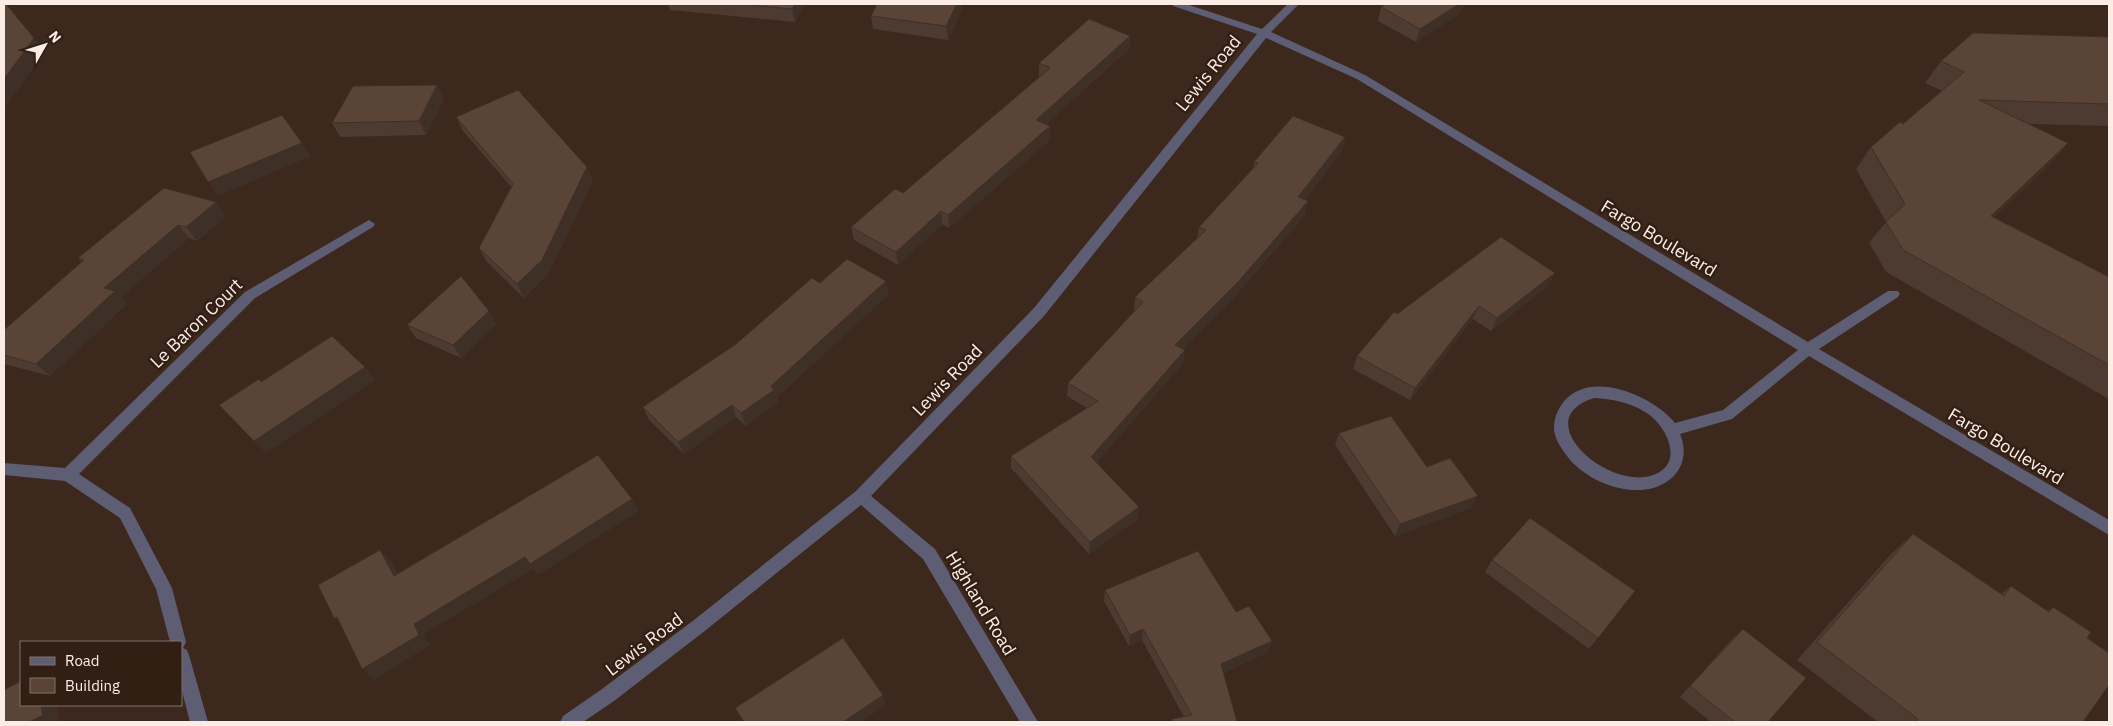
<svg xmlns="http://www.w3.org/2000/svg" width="2113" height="726" font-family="'IBM Plex Sans',sans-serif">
<rect width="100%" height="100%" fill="#3d281d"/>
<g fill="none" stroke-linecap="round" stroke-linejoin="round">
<path fill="#5d5d74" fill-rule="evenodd" d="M 1172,4 L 1186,4 L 1262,29 L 1288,4 L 1299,4 L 1271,32 L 1365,75 L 1808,342 L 1888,291 L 1898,291 L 1900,294 L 1898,297 L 1819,349 L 2109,520 L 2109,535 L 1809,356 L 1732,419 L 1680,434 C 1694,468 1666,492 1633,490 C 1609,489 1581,475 1567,456 C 1561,448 1554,438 1554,428 C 1554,420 1556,414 1560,407 C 1585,366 1652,395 1675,423 L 1723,410 L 1798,350 L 1357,79 L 1266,38 L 1044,316 L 871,496 L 935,549 L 1038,722 L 1020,722 L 923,559 L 861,505 L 706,630 L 614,701 L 583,722 L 560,722 L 563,716 L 602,689 L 694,620 L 856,491 L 1034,308 L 1257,34 L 1173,6 ZM 1594,398 C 1612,399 1629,402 1645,412 C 1667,425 1687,466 1650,476 C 1604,488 1528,419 1594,398 Z
M 369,220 L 375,224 L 373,227 L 255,298 L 79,474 L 130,508 L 172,588 L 186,642 L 183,648 L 187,650 L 189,655 L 208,722 L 190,722 L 181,687 L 181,642 L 170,642 L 156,589 L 120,518 L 65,481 L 4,475 L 4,463 L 65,468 L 245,292 Z"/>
</g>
<path fill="#4d3a30" d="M 668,4 L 804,4 L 795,22 L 670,10 Z
M 877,4 L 961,4 L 962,10 L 948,40 L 873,29 L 871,16 Z
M 1381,7 L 1462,12 L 1416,42 L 1378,21 Z
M 1130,36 L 1129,49 L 1046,124 L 1050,140 L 949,228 L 942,224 L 898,265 L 854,240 L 851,227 L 903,193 L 1040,77 L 1039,77 L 1039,63 Z
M 2109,37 L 2109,126 L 2029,124 L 2068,143 L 2049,165 L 1994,217 L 2109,277 L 2109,399 L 1886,272 L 1869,243 L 1886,222 L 1856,169 L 1871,147 L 1903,124 L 1942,91 L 1925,83 L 1941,61 Z
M 444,99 L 426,135 L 340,137 L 332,123 Z
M 456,117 L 593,180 L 549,273 L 524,298 L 486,261 L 479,248 L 511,187 L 463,131 Z
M 1345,137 L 1342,151 L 1304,200 L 1305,215 L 1237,294 L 1183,349 L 1185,350 L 1183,363 L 1097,462 L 1138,519 L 1089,554 L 1011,468 L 1011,456 L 1087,408 L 1067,396 L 1068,383 L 1135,311 L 1134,310 L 1135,297 L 1197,238 L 1199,227 L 1253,168 L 1254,162 Z
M 216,202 L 226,216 L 197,241 L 189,238 L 121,297 L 127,304 L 50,376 L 4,364 L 4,330 L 82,262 L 78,258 Z
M 820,283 L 889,294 L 777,397 L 778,402 L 746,426 L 736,417 L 684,454 L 649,420 L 643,407 L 736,344 Z
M 1548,286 L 1491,331 L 1473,319 L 1410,400 L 1353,369 L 1357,356 L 1397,314 Z
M 496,324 L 461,358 L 416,338 L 407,325 Z
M 1339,433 L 1427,467 L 1478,496 L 1471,508 L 1395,536 L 1335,445 Z
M 1913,534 L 2001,594 L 2011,586 L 2047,611 L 2053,607 L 2087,638 L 2083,722 L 1878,722 L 1797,660 L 1892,553 Z
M 1492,560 L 1635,591 L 1589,649 L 1485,572 Z
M 1105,590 L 1236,612 L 1272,641 L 1268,652 L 1223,673 L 1237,722 L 1171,722 L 1172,719 L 1184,717 L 1142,640 L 1129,646 L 1104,601 Z
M 1743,629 L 1768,722 L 1711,722 L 1680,697 L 1732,639 Z"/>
<path fill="#3f3027" d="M 6,4 L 45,52 L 4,109 L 4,79 Z
M 795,4 L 804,4 L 795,22 L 792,9 Z
M 957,4 L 961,4 L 962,10 L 948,40 L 946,26 Z
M 1459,4 L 1465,4 L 1462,12 L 1416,42 L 1420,29 Z
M 1130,36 L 1129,49 L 1036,133 L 1036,120 Z
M 437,85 L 444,99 L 426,135 L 419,121 Z
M 1050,126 L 1050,140 L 949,228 L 948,215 Z
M 1345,137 L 1342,151 L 1295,211 L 1298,197 Z
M 302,143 L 311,156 L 218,196 L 208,182 Z
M 2068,143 L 2049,165 L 1973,237 L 1991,216 Z
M 587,167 L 593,180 L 549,273 L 524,298 L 517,284 Z
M 1308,201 L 1305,215 L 1237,294 L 1174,358 L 1175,345 Z
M 216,202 L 226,216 L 197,241 L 186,227 Z
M 941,211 L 942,224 L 898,265 L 896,252 Z
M 178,225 L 189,238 L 121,297 L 127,304 L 50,376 L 36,364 L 104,288 Z
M 1555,273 L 1548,286 L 1491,331 L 1497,318 Z
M 886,281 L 889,294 L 777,397 L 778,402 L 746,426 L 741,413 Z
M 1479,306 L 1473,319 L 1410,400 L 1415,388 Z
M 489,311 L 496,324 L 461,358 L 453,345 Z
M 1185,350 L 1183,363 L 1091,469 L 1091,457 Z
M 365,367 L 375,380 L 266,453 L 254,441 Z
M 732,405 L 736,417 L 684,454 L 678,442 Z
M 1478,496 L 1471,508 L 1395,536 L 1400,524 Z
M 632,499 L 639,511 L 538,575 L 533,569 L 424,634 L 430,645 L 374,680 L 362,669 L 414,624 L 525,557 Z
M 1139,507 L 1138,519 L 1089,554 L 1090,542 Z
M 380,550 L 391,561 L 405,587 L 394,576 Z
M 1143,629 L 1142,640 L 1129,646 L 1130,635 Z
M 1272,641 L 1268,652 L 1218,675 L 1221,664 Z
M 883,695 L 886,705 L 861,722 L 843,722 Z
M 41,705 L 56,705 L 60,722 L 29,722 Z"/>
<path fill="#5a4438" stroke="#3f3027" d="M 4,4 L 6,4 L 34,38 L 4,79 Z
M 738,4 L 795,4 L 792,9 Z
M 877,4 L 957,4 L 946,26 L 871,16 Z
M 1387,4 L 1459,4 L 1420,29 L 1381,7 Z
M 1089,19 L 1130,36 L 1036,120 L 1050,126 L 948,215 L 941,211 L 896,252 L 851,227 L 895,189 L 903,193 L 1050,68 L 1039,63 Z
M 1973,33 L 2109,37 L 2109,104 L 1979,100 L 2068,143 L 1991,216 L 2109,277 L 2109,365 L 1903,250 L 1886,222 L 1905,204 L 1871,147 L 1900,122 L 1903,124 L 1964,72 L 1941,61 Z
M 437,85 L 419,121 L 332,123 L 353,86 Z
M 518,90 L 587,167 L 542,260 L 517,284 L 479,248 L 513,184 L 456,117 Z
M 282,115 L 302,143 L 208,182 L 190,152 Z
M 1293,116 L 1345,137 L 1298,197 L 1308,201 L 1239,281 L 1175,345 L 1185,350 L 1091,457 L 1139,507 L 1090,542 L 1011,456 L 1098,401 L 1068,383 L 1143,302 L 1135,297 L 1206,230 L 1199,227 L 1258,163 L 1254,162 Z
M 164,188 L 216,202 L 186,227 L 178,225 L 104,288 L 115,291 L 36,364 L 4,355 L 4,330 L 84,260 L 78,258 Z
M 1501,237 L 1555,273 L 1497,318 L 1479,306 L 1415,388 L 1357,356 L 1394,312 L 1397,314 Z
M 847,259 L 886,281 L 771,386 L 774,390 L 741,413 L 732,405 L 678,442 L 643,407 L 736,344 L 812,278 L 820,283 Z
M 461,276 L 489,311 L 453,345 L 407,325 Z
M 332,336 L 365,367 L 254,441 L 219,405 L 259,379 L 261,382 Z
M 1391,416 L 1427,467 L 1450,458 L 1478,496 L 1400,524 L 1339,433 Z
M 598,455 L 632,499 L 530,564 L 525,557 L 414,624 L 419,635 L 362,669 L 337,617 L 334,618 L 318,585 L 380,550 L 394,576 Z
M 1530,518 L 1635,591 L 1598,638 L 1492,560 Z
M 1913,534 L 2004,596 L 2011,586 L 2049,612 L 2053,607 L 2091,632 L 2087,638 L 2109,653 L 2109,685 L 2083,722 L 1915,722 L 1918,719 L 1817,642 Z
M 1198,551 L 1236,612 L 1249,606 L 1272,641 L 1221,664 L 1237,722 L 1173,722 L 1172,719 L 1192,715 L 1143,629 L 1130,635 L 1105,590 Z
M 1743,629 L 1806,678 L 1768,722 L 1735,722 L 1690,686 Z
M 843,638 L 883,695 L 843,722 L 744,722 L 735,708 Z
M 21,681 L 21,705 L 41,705 L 43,715 L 29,722 L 4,722 L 4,690 Z"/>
<g text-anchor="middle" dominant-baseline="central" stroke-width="5" stroke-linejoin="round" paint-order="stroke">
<g font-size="18" fill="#fbede6" stroke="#321f14">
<text transform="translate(1208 73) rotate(-51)">Lewis Road</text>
<text transform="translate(1659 238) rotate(31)">Fargo Boulevard</text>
<text transform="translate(196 323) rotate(-44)">Le Baron Court</text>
<text transform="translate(947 380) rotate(-46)">Lewis Road</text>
<text transform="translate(2006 446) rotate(31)">Fargo Boulevard</text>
<text transform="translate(981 603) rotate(59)">Highland Road</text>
<text transform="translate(644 644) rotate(-37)">Lewis Road</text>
</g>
</g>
<rect width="2113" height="726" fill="none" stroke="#fbede6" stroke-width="10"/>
<rect x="20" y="641" width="162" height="65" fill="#321f14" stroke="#827168"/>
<rect x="30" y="657" width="25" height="8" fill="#5d5d74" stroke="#827168"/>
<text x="65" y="666" font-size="15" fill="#fbede6">Road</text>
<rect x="30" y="678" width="25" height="15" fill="#5a4438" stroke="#827168"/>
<text x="65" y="691" font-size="15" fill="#fbede6">Building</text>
<g transform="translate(45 45) rotate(51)" stroke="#321f14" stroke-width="4" paint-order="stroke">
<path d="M0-4L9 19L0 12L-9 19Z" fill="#fbede6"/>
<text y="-8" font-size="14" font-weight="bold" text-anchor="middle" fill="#fbede6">N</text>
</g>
</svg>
